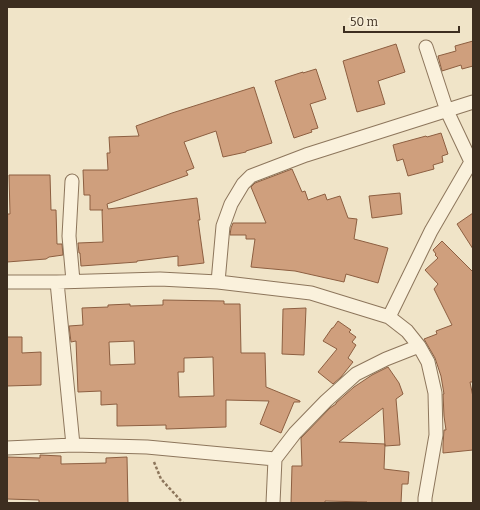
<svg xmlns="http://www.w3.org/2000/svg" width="480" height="510" font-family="Bitter,serif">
<rect width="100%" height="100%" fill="#f0e4c8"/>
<path fill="#cf9f7d" stroke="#8d5f41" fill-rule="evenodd" d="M 473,41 L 473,66 L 462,69 L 461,65 L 442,71 L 438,56 L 456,51 L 455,46 Z
M 396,44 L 405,72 L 378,81 L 385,104 L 357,112 L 343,61 Z
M 316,69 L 326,99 L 310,104 L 318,128 L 311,130 L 312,132 L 294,138 L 275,81 L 303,72 L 303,73 Z
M 254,87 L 272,143 L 246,151 L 246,152 L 223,157 L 216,131 L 184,142 L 194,168 L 186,171 L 188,175 L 107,204 L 108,209 L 197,198 L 200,220 L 198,220 L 204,263 L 178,266 L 178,256 L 137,261 L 137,262 L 81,266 L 80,253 L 79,253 L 78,243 L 103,242 L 102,210 L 103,210 L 90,210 L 90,195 L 84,195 L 83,170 L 108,170 L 107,153 L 110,153 L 109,137 L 139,136 L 136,126 L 172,113 Z
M 441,133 L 448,154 L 442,156 L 443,162 L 433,165 L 434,169 L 408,176 L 403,159 L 397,161 L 393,145 L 426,136 L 427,137 Z
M 292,169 L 302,192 L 305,191 L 308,200 L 325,194 L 327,200 L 340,196 L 348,218 L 357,219 L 354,239 L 388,248 L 378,283 L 346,274 L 344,282 L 295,271 L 251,267 L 255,239 L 246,239 L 246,235 L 230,235 L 231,228 L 233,223 L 266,223 L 251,187 L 255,183 Z
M 9,175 L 50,175 L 51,210 L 56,210 L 57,244 L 62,244 L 63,255 L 49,257 L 46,259 L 7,262 L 7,214 L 10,214 Z
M 400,193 L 402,214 L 372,218 L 369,196 Z
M 473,213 L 473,249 L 457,224 Z
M 442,241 L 473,272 L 473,382 L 470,382 L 473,397 L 473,450 L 443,453 L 443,444 L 444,430 L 446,430 L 444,416 L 443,394 L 444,394 L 441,376 L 435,358 L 424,339 L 437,334 L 436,331 L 452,325 L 434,289 L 438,284 L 425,270 L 438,258 L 435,255 L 436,254 L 433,250 Z
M 163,300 L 224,301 L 224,304 L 240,304 L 241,353 L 265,353 L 266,387 L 300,401 L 300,402 L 294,402 L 281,433 L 260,424 L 269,401 L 226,400 L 226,427 L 166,429 L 166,425 L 117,426 L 117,404 L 101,405 L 101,391 L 78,392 L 76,341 L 71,342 L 69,326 L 83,325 L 82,308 L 108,307 L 108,305 L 130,304 L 130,306 L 162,305 L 163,305 ZM 134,341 L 135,364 L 110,365 L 109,342 ZM 213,357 L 214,396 L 179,397 L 178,372 L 184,372 L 184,358 Z
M 306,308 L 304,355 L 282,354 L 283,309 Z
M 338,321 L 351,330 L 349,332 L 356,337 L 352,342 L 356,345 L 348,358 L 353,362 L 341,377 L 333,384 L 318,372 L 337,349 L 323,341 L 332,328 L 333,328 Z
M 7,337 L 22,337 L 22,353 L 41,352 L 41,385 L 7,386 Z
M 388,367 L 399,383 L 403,394 L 396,399 L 400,445 L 385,446 L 383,408 L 339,442 L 385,444 L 384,469 L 409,472 L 408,484 L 402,484 L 401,503 L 367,503 L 367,502 L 325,501 L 325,503 L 291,503 L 292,466 L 302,466 L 301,438 L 330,408 L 336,404 L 336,403 L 354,387 L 372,375 Z
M 40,455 L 61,456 L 61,464 L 106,463 L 106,458 L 127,457 L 128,503 L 39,503 L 39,500 L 7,499 L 7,457 L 40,458 Z"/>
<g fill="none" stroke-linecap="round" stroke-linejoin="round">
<g stroke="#8d765c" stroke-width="15">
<path id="street" d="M 426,47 L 447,111 L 473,166
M 72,181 L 69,236 L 73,281
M 7,282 L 57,282 L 160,279 L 218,282 L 311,293 L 389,317 L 407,331 L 419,346 L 428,362 L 435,393 L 436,435 L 425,498 L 425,503
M 57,282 L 73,445
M 218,282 L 223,226 L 231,204 L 243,184 L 251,176 L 306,155 L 473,102
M 389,317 L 431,231 L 471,162
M 7,448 L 73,445 L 147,447 L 275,459 L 273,503
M 275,459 L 295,433 L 326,401 L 356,374 L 386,359 L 419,346"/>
</g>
<path stroke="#8d765c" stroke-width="2.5" stroke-dasharray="3 2" stroke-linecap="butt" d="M 154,462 L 161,479 L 183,503"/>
<use href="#street" stroke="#faf1dc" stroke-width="13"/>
</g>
<rect width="480" height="510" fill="none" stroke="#3d2e20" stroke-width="16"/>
<path d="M344 26v6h115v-6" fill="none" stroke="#3d2e20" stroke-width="2"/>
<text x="350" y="26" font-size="12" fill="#3d2e20" stroke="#f7eed8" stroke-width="3" paint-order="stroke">50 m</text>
</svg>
